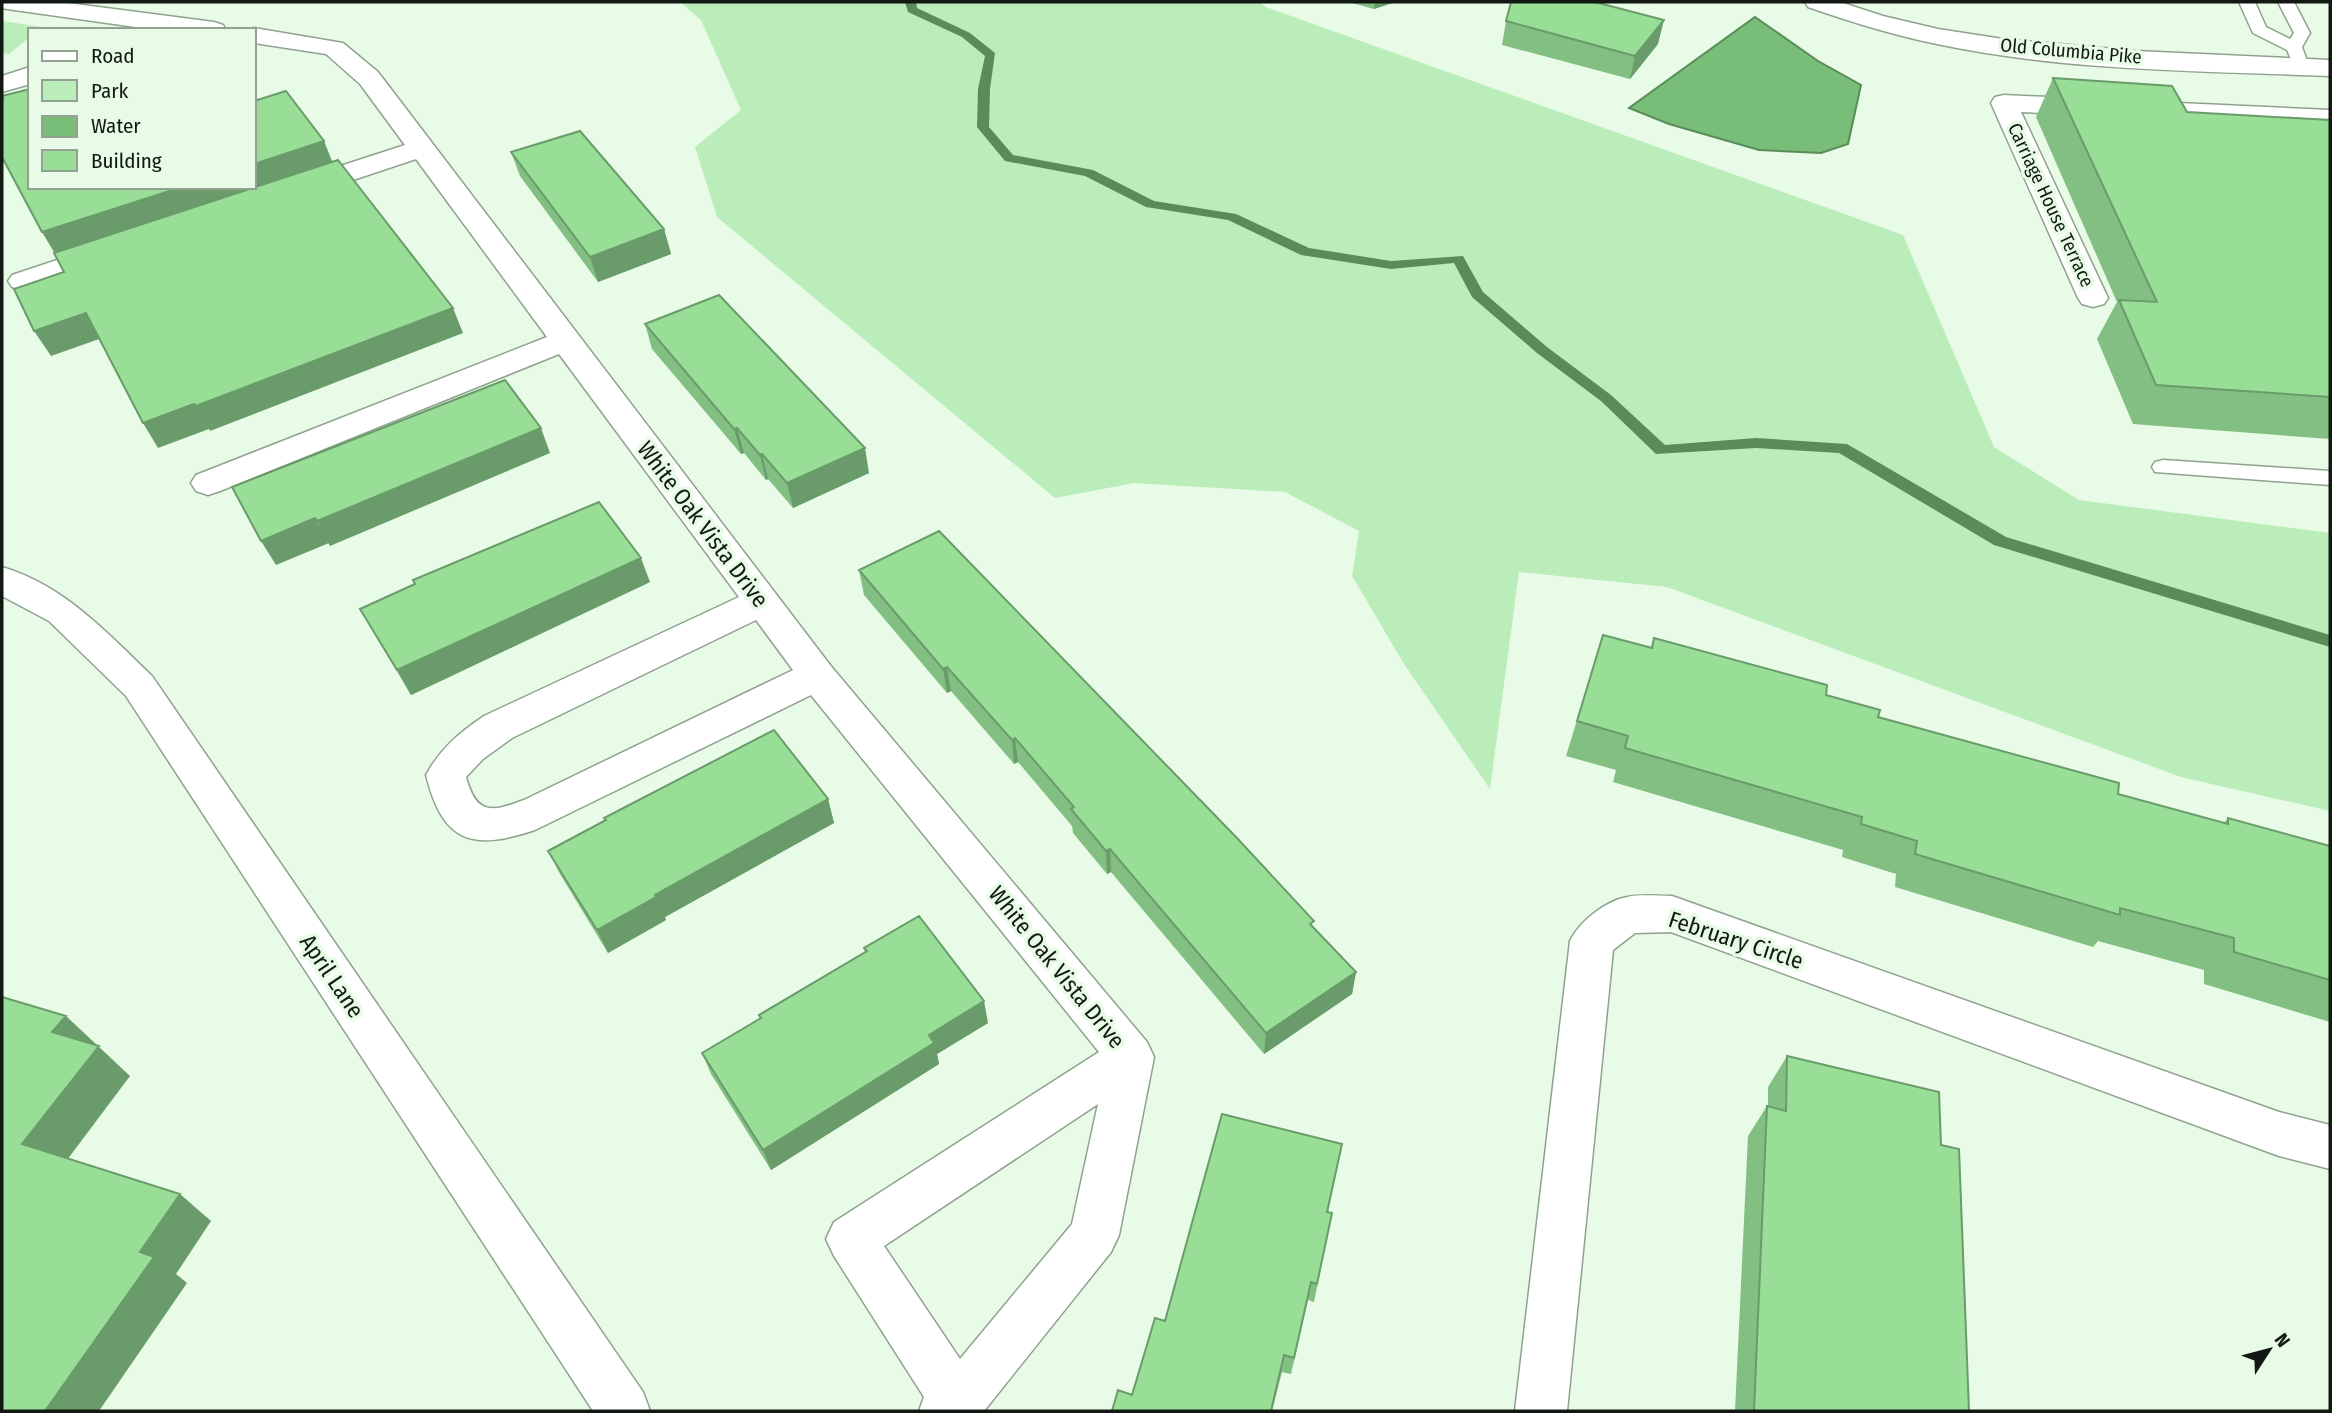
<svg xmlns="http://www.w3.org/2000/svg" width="2332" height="1413" font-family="'Fira Sans Condensed',sans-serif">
<rect width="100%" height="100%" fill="#e7fbe6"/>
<path fill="#bbedba" d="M 680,2 L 1259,2 L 1266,7 L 1903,235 L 1994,447 L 2079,500 L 2330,533 L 2330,811 L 2181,777 L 1667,587 L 1519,572 L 1490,789 L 1404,664 L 1352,576 L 1359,531 L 1285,492 L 1134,483 L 1055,498 L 717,217 L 695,147 L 741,110 L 701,20 Z
M 2,21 L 42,27 L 30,30 L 30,37 L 9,54 L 2,53 Z"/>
<path fill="#78bd78" stroke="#598c59" stroke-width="2" d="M 1755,17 L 1818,61 L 1861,85 L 1848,144 L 1821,153 L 1759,150 L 1669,124 L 1629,108 Z"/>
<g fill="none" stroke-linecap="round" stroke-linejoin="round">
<path fill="#598c59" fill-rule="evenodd" d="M 905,2 L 916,2 L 917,8 L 970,33 L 995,53 L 990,89 L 989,127 L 1013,155 L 1093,170 L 1154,201 L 1236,214 L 1309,248 L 1391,261 L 1463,256 L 1483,292 L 1547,347 L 1611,395 L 1665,445 L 1756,438 L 1847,444 L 2006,537 L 2330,635 L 2330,647 L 1994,545 L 1839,453 L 1756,448 L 1656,454 L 1601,401 L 1537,353 L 1472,297 L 1454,263 L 1391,269 L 1301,255 L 1228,220 L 1146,207 L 1085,176 L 1005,161 L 977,127 L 978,89 L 985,56 L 962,37 L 908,12 Z"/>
<g stroke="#8fa28e" stroke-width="3">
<path id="lane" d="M 2239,2 L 2255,2 L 2266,27 L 2290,39 L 2294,33 L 2278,2 L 2294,2 L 2310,33 L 2302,47 L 2309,66 L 2307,69 L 2295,69 L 2287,50 L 2253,33 Z
M 2163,460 L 2330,471 L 2330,485 L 2155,472 L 2152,467 L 2155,462 Z"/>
</g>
<g stroke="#8fa28e" stroke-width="3">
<path id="street" d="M 2,2 L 60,2 L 214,22 L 223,25 L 226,30 L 157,30 L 7,9 L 2,8 Z
M 1805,2 L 1840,2 L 1883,16 L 1938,29 L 2003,39 L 2136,51 L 2330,60 L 2330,76 C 2200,71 2065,71 1937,44 C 1893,35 1851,22 1808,7 Z
M 254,28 L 343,43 L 378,72 L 830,665 L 1147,1042 L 1154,1057 L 1119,1235 L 1111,1252 L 984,1411 L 919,1411 L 924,1397 L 834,1256 L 826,1239 L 834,1222 L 1099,1052 L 811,695 L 535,830 C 472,851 443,843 426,775 C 440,749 460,732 484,716 L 739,597 L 559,354 L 220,491 L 208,495 L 196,491 L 191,483 L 196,475 L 547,337 L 416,159 L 308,195 L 298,197 L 288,195 L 284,189 L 288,183 L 405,145 L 360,84 L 326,54 L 254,43 L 254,30 L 249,30 ZM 756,620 L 793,670 L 524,800 C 490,813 476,814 466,777 L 483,759 L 512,738 ZM 1098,1104 L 1072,1224 L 960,1359 L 884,1246 Z
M 30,67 L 30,84 L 2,92 L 2,76 Z
M 2004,95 L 2330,110 L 2330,126 L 2021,112 L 2108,298 L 2104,304 L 2093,307 L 2082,304 L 2078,298 L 1991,103 L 1995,97 Z
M 111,242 L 121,245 L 126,251 L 121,257 L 23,290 L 12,287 L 8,281 L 12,275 Z
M 2,567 C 65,586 106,632 152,676 L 643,1392 L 650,1411 L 593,1411 L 126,696 L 49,621 L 2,596 Z
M 1672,896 L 2279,1112 L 2330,1125 L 2330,1169 L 2279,1156 L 1671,932 L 1635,933 L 1613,950 L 1567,1411 L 1515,1411 L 1570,941 C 1579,922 1605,901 1627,897 C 1641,894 1658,896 1672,896 Z"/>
</g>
<use href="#lane" fill="#fff" fill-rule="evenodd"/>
<use href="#street" fill="#fff" fill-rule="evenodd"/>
</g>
<path fill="#83bf82" d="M 1348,2 L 1395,2 L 1374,9 Z
M 1506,21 L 1658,44 L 1630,79 L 1502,45 Z
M 2053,78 L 2187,112 L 2330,120 L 2330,439 L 2133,424 L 2097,339 L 2117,302 L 2036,117 Z
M 511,152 L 664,229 L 671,254 L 598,282 L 520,176 Z
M 645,324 L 869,473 L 793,508 L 768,479 L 766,480 L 744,453 L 741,454 L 652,349 Z
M 859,570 L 1313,927 L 1356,972 L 1352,994 L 1264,1054 L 1111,872 L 1107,874 L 1073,833 L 1072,826 L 1018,762 L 1014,764 L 951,691 L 947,693 L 864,595 Z
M 650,582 L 411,695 L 360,609 Z
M 1603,635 L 1651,648 L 1654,638 L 1826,695 L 1878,717 L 2118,794 L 2224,823 L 2228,818 L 2330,846 L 2330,1022 L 2204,984 L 2204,970 L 2098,941 L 2093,947 L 1895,887 L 1896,874 L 1842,857 L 1843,850 L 1613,782 L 1616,770 L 1566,756 Z
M 828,799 L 834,823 L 665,917 L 666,920 L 608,953 L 560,874 L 548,851 Z
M 864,948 L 988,1023 L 937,1054 L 939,1064 L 771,1170 L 711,1074 L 702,1053 L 760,1019 L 759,1015 L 865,952 Z
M 1787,1056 L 1941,1145 L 1969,1411 L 1735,1411 L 1748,1136 L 1767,1106 L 1768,1107 L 1768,1087 Z
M 1342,1144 L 1328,1212 L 1332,1213 L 1314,1302 L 1308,1300 L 1291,1374 L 1282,1372 L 1272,1411 L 1112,1411 L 1132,1395 L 1165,1321 Z"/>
<path fill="#6a9b6a" d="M 1375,2 L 1395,2 L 1374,9 Z
M 1664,20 L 1658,44 L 1630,79 L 1635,56 Z
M 324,141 L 334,166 L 57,257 L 42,232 L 182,187 L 254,187 L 254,164 Z
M 664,229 L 671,254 L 598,282 L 590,257 Z
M 453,308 L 463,333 L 210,431 L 209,429 L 158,448 L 143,423 Z
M 86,313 L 102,338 L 51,356 L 34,331 Z
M 541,428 L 550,453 L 330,546 L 317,521 Z
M 737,428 L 744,453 L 741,454 L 734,429 Z
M 865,448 L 869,473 L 793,508 L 787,483 Z
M 762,454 L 768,479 L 766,480 L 760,455 Z
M 315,518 L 329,543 L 276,565 L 261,541 Z
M 641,558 L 650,582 L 411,695 L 397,670 Z
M 947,667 L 951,691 L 947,693 L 943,669 Z
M 1015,738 L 1018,762 L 1014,764 L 1012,740 Z
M 828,799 L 834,823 L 665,917 L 666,920 L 608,953 L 597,930 L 655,895 Z
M 1110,849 L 1111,872 L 1107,874 L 1106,851 Z
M 1356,972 L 1352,994 L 1264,1054 L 1266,1033 Z
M 984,1001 L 988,1023 L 937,1054 L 939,1064 L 771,1170 L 763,1150 L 929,1035 Z
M 66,1016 L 130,1076 L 58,1172 L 22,1144 L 52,1032 Z
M 180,1194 L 211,1221 L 176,1274 L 187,1283 L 99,1411 L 45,1411 L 140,1252 Z"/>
<path fill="#98de97" stroke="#6a9b6a" stroke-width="2" d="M 1511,2 L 1595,2 L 1664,20 L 1635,56 L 1506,21 Z
M 2053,78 L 2172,86 L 2187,112 L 2330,120 L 2330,397 L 2156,385 L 2119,300 L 2157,302 Z
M 30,89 L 30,187 L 182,187 L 42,232 L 2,157 L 2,99 L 3,99 L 2,96 Z
M 286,91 L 324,141 L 254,164 L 254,101 Z
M 580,131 L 664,229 L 590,257 L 511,152 Z
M 338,160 L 453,308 L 196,406 L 194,404 L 143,423 L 86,313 L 34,331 L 14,289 L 64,272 L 54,253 Z
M 719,295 L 865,448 L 787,483 L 762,454 L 760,455 L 737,428 L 734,429 L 645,324 Z
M 505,380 L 541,428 L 317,521 L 315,518 L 261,541 L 232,487 Z
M 599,502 L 641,558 L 397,670 L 360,609 L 415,584 L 413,580 Z
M 939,531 L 1236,837 L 1314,921 L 1310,924 L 1356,972 L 1266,1033 L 1110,849 L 1106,851 L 1071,809 L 1074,807 L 1015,738 L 1012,740 L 947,667 L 943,669 L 859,570 Z
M 1603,635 L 1652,648 L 1654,638 L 1827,685 L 1826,695 L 1880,710 L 1878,717 L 2119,783 L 2118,794 L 2228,824 L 2228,818 L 2330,846 L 2330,980 L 2234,952 L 2234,938 L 2120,908 L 2120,915 L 1915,854 L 1917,841 L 1861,824 L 1862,817 L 1625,748 L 1628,736 L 1577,721 Z
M 774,730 L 828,799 L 655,895 L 656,897 L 597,930 L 548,851 L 606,820 L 604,818 Z
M 919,916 L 984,1001 L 929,1035 L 934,1043 L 763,1150 L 702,1053 L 761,1018 L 759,1015 L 867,951 L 864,948 Z
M 2,997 L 66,1016 L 52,1032 L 99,1046 L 22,1144 L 180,1194 L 140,1252 L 154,1257 L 45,1411 L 2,1411 Z
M 1787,1056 L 1939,1092 L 1941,1145 L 1959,1149 L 1969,1411 L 1754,1411 L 1767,1106 L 1786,1111 Z
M 1222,1114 L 1342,1144 L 1327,1212 L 1332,1213 L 1317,1284 L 1311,1282 L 1294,1358 L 1284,1355 L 1271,1411 L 1112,1411 L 1118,1390 L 1132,1395 L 1155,1318 L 1165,1321 Z"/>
<g text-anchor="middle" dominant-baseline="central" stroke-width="7" stroke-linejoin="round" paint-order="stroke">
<g font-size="19" fill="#121912" stroke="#e7fbe6">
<text transform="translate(2071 51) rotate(5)">Old Columbia Pike</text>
<text transform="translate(2051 205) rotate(65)">Carriage House Terrace</text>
</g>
<g font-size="23" fill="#121912" stroke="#e7fbe6">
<text transform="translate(703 524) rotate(53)">White Oak Vista Drive</text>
<text transform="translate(1736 940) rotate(18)">February Circle</text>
<text transform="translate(1057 967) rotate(51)">White Oak Vista Drive</text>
<text transform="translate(332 976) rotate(56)">April Lane</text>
</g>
</g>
<rect width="2332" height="1413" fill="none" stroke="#121912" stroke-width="7"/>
<rect x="28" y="28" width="228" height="161" fill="#e7fbe6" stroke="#92a191" stroke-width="2"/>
<rect x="42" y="51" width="35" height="10" fill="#ffffff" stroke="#92a191" stroke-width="2"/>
<text x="91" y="63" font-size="21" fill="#121912">Road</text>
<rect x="42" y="80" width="35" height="21" fill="#bbedba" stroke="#92a191" stroke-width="2"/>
<text x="91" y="98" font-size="21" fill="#121912">Park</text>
<rect x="42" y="116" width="35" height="21" fill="#78bd78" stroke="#92a191" stroke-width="2"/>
<text x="91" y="133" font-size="21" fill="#121912">Water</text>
<rect x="42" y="150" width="35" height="21" fill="#98de97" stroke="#92a191" stroke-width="2"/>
<text x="91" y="168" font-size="21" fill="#121912">Building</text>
<g transform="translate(2269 1350) rotate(54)" stroke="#e7fbe6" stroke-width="5" paint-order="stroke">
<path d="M0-5L12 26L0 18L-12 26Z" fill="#121912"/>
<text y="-10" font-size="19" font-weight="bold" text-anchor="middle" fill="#121912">N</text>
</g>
</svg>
